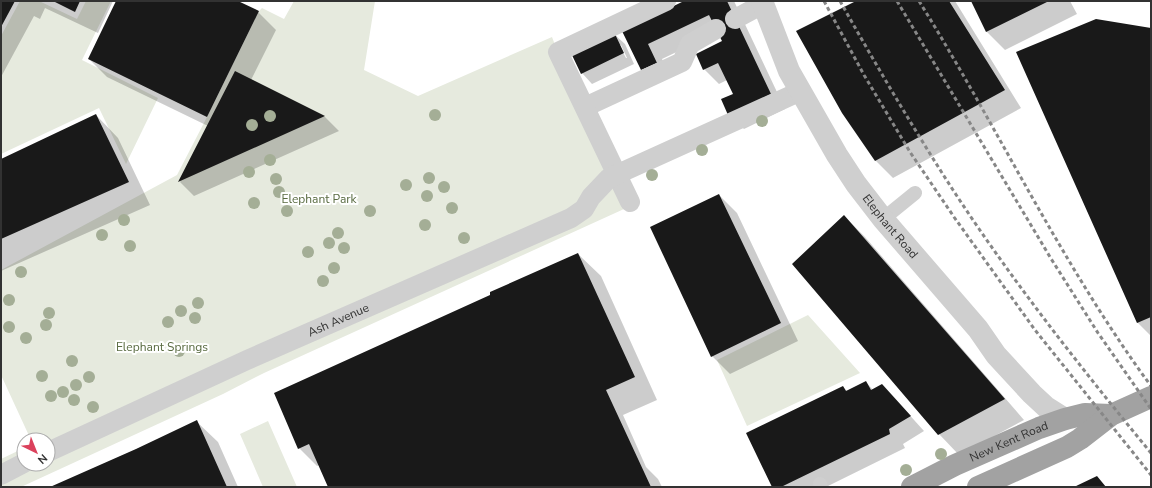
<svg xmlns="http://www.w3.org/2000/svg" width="1152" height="488" font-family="'Nunito Sans',sans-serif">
<rect width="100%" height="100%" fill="#fff"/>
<path fill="#e6eade" d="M 20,1 L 39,1 L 77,19 L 86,1 L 111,1 L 82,60 L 158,98 L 126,164 L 99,108 L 1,154 L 1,36 Z
M 294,1 L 375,1 L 364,70 L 418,96 L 552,37 L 586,126 L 624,209 L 264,373 L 223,394 L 21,487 L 1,487 L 1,459 L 24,448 L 24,464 L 48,464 L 48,440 L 31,440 L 1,375 L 1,270 L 177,175 L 207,117 L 259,11 L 262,8 L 284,19 Z
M 808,315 L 860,373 L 747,426 L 717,360 Z
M 268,421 L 297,487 L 263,487 L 240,434 Z"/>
<path fill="#0003" fill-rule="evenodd" d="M 1,1 L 113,1 L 98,33 L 45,8 L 40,19 L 34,16 L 1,77 Z
M 117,1 L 236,1 L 258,12 L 276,30 L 251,80 L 325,117 L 339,131 L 194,196 L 180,182 L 208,126 L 107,77 L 89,59 Z
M 686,1 L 734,1 L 785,109 L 744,129 L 729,114 L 734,94 L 727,80 L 719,84 L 704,69 L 723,42 L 718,32 L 662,59 L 671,78 L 623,31 Z
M 858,1 L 955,1 L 1021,108 L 893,178 L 876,161 L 842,112 Z
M 972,1 L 1070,1 L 1077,14 L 1005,50 L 987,32 Z
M 1151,29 L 1151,336 L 1137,322 Z
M 614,34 L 625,44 L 634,64 L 592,84 L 582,73 ZM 619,45 L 621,45 L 627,58 L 626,58 Z
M 96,115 L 118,138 L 150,205 L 1,271 L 1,160 Z
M 719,195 L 737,213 L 798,341 L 730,374 L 712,356 Z
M 844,216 L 865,237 L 1024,420 L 959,455 L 939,434 Z
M 578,254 L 601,276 L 657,400 L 623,415 L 646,467 L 658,479 L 662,487 L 329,487 L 319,465 L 317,466 L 299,448 L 490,297 Z
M 866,382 L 873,390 L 896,400 L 924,431 L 903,444 L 905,448 L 826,487 L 773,487 L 843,387 L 847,391 Z
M 197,422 L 218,442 L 238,487 L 52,487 Z"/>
<path fill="#191919" d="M 1,1 L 15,1 L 1,27 Z
M 53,1 L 80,1 L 75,12 Z
M 116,1 L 238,1 L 259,11 L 207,117 L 88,59 Z
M 684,1 L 727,1 L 771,94 L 728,115 L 721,99 L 733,94 L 718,63 L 703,70 L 696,54 L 722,41 L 709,15 L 648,44 L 657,63 L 641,70 L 622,31 Z
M 856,1 L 949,1 L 1005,90 L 875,161 L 842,113 L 796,31 Z
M 971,1 L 1049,1 L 986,32 Z
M 1096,19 L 1151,28 L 1151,317 L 1137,323 L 1016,52 Z
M 614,32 L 624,53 L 581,74 L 571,53 Z
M 235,71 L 325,116 L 178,182 Z
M 96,114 L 129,182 L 1,239 L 1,159 Z
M 719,194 L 781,323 L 711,357 L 650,227 Z
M 844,215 L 1005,399 L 938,435 L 792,264 Z
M 578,253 L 635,377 L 606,390 L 651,487 L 328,487 L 309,444 L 298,449 L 274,393 L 490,295 L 490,292 Z
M 866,381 L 871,390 L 882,384 L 911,416 L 889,429 L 890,434 L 781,487 L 772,487 L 746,433 L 843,386 L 846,391 Z
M 197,420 L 227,487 L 50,487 L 136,449 Z
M 1097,476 L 1106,487 L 1074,487 Z"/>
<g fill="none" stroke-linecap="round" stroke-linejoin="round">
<path stroke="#cfcfcf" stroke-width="14" d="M 883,219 L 915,193
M 820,484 L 821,487"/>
<g stroke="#cfcfcf" stroke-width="20">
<path d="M 735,19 L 763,4"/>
<path d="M 585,107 L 682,62 L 690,44 L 716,29"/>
<path d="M 630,202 L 558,52 L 666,1"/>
<path id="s1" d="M 48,452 L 247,360 L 571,218 L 584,209 L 591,197 L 609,178 L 801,91"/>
<path d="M 1,475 L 24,463"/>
</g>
<path stroke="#cfcfcf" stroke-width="22" id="s2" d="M 762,1 L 789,71 L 837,155 L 856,184 L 883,219 L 978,329 L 996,355 L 1032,394 L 1046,407 L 1065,419"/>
<g stroke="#a2a2a2" stroke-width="22">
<path id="s3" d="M 912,487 L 955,465 L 1039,428 L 1065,419 L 1085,414 L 1111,415"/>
<path d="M 978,487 L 1067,447 L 1080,439 L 1111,415 L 1151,397"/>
</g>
<path stroke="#878787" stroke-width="3" stroke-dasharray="4 3" stroke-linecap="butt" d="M 824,1 L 864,75 L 910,152 L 954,217 L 1035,330 L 1151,475
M 840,1 C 876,65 913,128 953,190 C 1013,282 1081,368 1151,453
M 897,1 L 1050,257 L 1098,333 L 1151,409
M 919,1 C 998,128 1062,265 1151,386"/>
</g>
<g fill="#a4ae96">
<circle cx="435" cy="115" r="6"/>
<circle cx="270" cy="116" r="6"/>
<circle cx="762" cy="121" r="6"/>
<circle cx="252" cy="125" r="6"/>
<circle cx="702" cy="150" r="6"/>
<circle cx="270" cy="160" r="6"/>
<circle cx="249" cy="172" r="6"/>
<circle cx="652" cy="175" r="6"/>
<circle cx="429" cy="178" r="6"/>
<circle cx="276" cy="179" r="6"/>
<circle cx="406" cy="185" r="6"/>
<circle cx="444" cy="187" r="6"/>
<circle cx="279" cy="192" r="6"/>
<circle cx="427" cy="196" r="6"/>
<circle cx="254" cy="203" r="6"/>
<circle cx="452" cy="208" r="6"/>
<circle cx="287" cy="211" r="6"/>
<circle cx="370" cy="211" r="6"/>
<circle cx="124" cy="220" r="6"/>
<circle cx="425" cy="225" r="6"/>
<circle cx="338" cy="233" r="6"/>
<circle cx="102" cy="235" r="6"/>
<circle cx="464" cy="238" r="6"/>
<circle cx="329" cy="243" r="6"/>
<circle cx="130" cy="246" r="6"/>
<circle cx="344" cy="248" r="6"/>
<circle cx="308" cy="252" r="6"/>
<circle cx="334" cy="268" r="6"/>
<circle cx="21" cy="272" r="6"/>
<circle cx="323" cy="281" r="6"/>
<circle cx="9" cy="300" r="6"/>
<circle cx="198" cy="303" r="6"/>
<circle cx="181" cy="311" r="6"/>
<circle cx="49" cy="313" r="6"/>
<circle cx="195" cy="318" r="6"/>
<circle cx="168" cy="322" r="6"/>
<circle cx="46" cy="325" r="6"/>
<circle cx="9" cy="327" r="6"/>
<circle cx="26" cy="338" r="6"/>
<circle cx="179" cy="351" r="6"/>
<circle cx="72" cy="361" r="6"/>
<circle cx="42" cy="376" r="6"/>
<circle cx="89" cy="377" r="6"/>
<circle cx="76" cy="385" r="6"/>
<circle cx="63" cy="392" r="6"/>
<circle cx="51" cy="396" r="6"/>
<circle cx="74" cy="400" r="6"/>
<circle cx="93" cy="407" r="6"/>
<circle cx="941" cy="454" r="6"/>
<circle cx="906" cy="470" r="6"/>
</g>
<g text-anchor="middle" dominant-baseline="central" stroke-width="4" stroke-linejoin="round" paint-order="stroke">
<g font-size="12" fill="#596b41" stroke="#fff">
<text x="319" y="199">Elephant Park</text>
<text x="162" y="347">Elephant Springs</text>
</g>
<g font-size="12" fill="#323232" stroke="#fff">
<text stroke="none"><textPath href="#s2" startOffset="261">Elephant Road</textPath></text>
<text stroke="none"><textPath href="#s1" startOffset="319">Ash Avenue</textPath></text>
<text stroke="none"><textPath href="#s3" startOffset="107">New Kent Road</textPath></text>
</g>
</g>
<rect width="1152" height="488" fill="none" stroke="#323232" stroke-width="4"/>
<g transform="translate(36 452) rotate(137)"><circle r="19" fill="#ffffff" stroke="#adadad"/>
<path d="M0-3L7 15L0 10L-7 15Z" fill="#db415c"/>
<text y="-6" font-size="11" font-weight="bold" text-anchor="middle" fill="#323232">N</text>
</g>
</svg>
